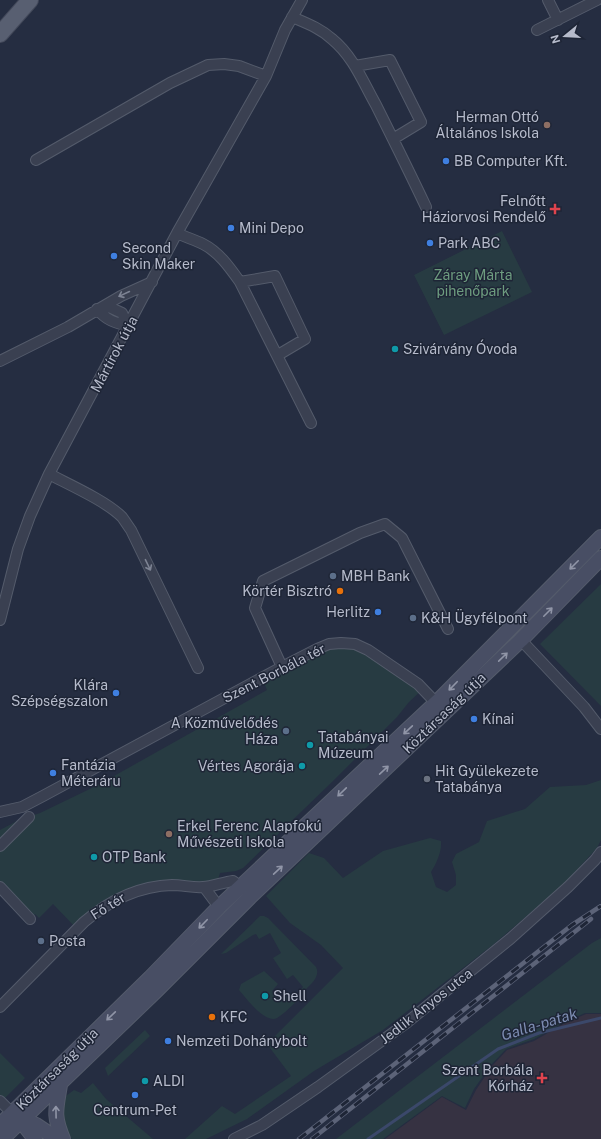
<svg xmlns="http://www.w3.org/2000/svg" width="601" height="1139" font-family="'Public Sans',sans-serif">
<rect width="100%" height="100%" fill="#252d41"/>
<path fill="#363242" d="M 586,1014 L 601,1014 L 601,1139 L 385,1139 L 442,1097 L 466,1110 L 476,1090 L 492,1066 L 507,1050 L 534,1041 L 565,1023 Z"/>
<path fill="#273b42" d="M 502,231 L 532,292 L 444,335 L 414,275 Z
M 601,584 L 601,706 L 540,644 Z
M 355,644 L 423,689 L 409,702 L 397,717 L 332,782 L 243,868 L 236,871 L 220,873 L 217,883 L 172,885 L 126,894 L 77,929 L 53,904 L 39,918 L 35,914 L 30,919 L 0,887 L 0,830 L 17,821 L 40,813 L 98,785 L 267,690 L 262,678 L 317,649 Z
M 601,780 L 601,840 L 597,848 L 562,886 L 494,944 L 383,1030 L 314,1071 L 247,1119 L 206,1139 L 185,1139 L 222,1106 L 235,1114 L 291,1076 L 267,1044 L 343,968 L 321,945 L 290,923 L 266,896 L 309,853 L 324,858 L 343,878 L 383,851 L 430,838 L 441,841 C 442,852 436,864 431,872 L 436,887 L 447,892 L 456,885 L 456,875 L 452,862 L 456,854 L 479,842 L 487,821 L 525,809 L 550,787 L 586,785 Z
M 260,916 L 264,916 L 268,918 L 316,967 C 321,977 310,985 303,992 L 298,992 L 303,987 L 293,975 L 287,979 L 273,958 L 281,953 L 270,933 L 259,939 L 256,934 L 253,935 L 226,953 L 221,954 Z
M 601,938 L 601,1013 L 585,1013 L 565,1022 L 534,1039 L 506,1049 L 491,1065 L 474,1089 L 465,1108 L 442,1096 L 383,1139 L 336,1139 L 592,943 Z
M 264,971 L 278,984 L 272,991 L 281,1001 L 288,995 L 296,1002 C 290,1007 284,1014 277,1018 C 265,1024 246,998 239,990 L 241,984 Z
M 145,1030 L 150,1036 L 108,1076 L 105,1068 Z
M 0,1053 L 25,1078 L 0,1103 Z
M 93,1083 L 106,1099 L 153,1139 L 72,1139 C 59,1128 62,1113 63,1098 L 74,1090 L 81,1093 Z"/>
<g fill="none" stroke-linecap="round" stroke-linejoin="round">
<path stroke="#3b486a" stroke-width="3" d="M 368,1139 L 498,1049 L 539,1033 L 601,1018"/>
<g stroke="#545b6b" stroke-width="12">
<path id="street" d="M 548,0 L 558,20
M 292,17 C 306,23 320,28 332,39 C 353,56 363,82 376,105 C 393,139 410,173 426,207
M 537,30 L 597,0
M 355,66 L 390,60 L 421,122 L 393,139
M 36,160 L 170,83 L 208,65 L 224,64 L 239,66 L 266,76
M 177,233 C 185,237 195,240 203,244 C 219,252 230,268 240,282 L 311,423
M 240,282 L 275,276 L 305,339 L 278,355
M 97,309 C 106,320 115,323 128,326
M 99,309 L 109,307 L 122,313 L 128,326
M 0,361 L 68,327 L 121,296 L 152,282
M 49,474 C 70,485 106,501 122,517 C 125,521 128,526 131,530 L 198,668
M 0,620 L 18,549 L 30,516 L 49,474 L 177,233 L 266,76 L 285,30 L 302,0
M 521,640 L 584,707 L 601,729
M 282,667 L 255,608 L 263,581 L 360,533 L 385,524 L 402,538 L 448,629
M 0,812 L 22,807 L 43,796 L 282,667 L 317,649 L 329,644 L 341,643 L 355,644 L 368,650 L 418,684 L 440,707
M 0,846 L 29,817
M 0,887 L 30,919
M 204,887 L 219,907
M 0,1007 L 84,922 C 110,900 138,886 172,885 C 183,885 193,888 203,887 C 211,887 224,882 233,881 L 241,887
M 0,1101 L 12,1113
M 234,1139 L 262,1125 L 318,1087 L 405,1024 L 510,939 L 568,887 L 595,860 L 601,852"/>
</g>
<g stroke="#545b6b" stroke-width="16">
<path id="secondary" d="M 60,1085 C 56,1110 53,1115 63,1139
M 16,1116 L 36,1125 L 57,1139
M 23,1120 L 25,1126 L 35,1139
M 0,1125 L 150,978 L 219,907 L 440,699 L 601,537
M 2,1139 L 157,990 L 250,897 L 521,640 L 601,558"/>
</g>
<g stroke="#43495a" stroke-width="18">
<path id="primary" d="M 0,34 L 30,0"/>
</g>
<use href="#street" stroke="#3a4051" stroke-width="10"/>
<use href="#secondary" stroke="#484e64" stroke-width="14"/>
<use href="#primary" stroke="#585f71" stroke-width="16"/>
<g stroke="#5c6378" stroke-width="4.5">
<path id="rail" d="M 299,1139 L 572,925 L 601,906
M 312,1139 L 591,919"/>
</g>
<use href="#rail" stroke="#1e2536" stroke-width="3" stroke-dasharray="9" stroke-linecap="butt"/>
</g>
<defs><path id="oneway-shaft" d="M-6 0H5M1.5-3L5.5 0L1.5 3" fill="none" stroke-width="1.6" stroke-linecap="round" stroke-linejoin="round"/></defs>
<g stroke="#7e8494">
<use href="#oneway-shaft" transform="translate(124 294) rotate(155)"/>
<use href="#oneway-shaft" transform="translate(148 565) rotate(64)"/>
</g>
<g stroke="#9095a7">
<use href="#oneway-shaft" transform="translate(574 565) rotate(135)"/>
<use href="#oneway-shaft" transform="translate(548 612) rotate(-45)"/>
<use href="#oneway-shaft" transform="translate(503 657) rotate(-44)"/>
<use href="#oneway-shaft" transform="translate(453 686) rotate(134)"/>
<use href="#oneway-shaft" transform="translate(408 730) rotate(137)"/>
<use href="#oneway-shaft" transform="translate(384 770) rotate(-43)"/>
<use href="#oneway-shaft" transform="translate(342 792) rotate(136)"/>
<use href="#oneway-shaft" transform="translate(278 870) rotate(-43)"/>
<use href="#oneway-shaft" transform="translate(203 924) rotate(134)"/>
<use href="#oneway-shaft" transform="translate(111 1016) rotate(136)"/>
<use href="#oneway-shaft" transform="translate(56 1112) rotate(-91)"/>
</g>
<g fill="#8d6e63" stroke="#1e2536" stroke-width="1.5">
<circle cx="547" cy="125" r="4"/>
<circle cx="169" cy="834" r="4"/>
</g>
<g fill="#3f7fe0" stroke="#1e2536" stroke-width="1.5">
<circle cx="446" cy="161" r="4"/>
<circle cx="231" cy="228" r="4"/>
<circle cx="430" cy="243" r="4"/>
<circle cx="114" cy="256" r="4"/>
<circle cx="378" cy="612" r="4"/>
<circle cx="116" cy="693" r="4"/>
<circle cx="474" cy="719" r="4"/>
<circle cx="53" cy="773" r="4"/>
<circle cx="168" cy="1041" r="4"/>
<circle cx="135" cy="1095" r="4"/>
</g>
<g fill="#e0444e" stroke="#1e2536" stroke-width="1.5">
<path d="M553 203h4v4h4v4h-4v4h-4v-4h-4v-4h4z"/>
<path d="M540 1072h4v4h4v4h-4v4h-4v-4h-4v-4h4z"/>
</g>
<g fill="#0f9aa8" stroke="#1e2536" stroke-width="1.5">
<circle cx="395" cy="349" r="4"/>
<circle cx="310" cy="745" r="4"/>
<circle cx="302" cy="766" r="4"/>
<circle cx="94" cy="857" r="4"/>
<circle cx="265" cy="996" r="4"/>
<circle cx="145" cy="1081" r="4"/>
</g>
<g fill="#5c6f8a" stroke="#1e2536" stroke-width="1.5">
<circle cx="333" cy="576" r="4"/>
<circle cx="413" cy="618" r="4"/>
<circle cx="286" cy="731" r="4"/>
<circle cx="41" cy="941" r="4"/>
</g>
<g fill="#e8710a" stroke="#1e2536" stroke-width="1.5">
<circle cx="340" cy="591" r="4"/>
<circle cx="212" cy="1017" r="4"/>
</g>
<circle fill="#6b7280" stroke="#1e2536" stroke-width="1.5" cx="427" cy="779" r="4"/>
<g text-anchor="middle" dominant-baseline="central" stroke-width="3" stroke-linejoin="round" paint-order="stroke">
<g font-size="14" fill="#b6bbcb" stroke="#1e2536" text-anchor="start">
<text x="539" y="117" text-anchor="end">Herman Ottó<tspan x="539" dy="16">Általános Iskola</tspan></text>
<text x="454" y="161">BB Computer Kft.</text>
<text x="546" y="201" text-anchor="end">Felnőtt<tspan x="546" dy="16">Háziorvosi Rendelő</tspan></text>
<text x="239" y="228">Mini Depo</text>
<text x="438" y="243">Park ABC</text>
<text x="122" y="248">Second<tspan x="122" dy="16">Skin Maker</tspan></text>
<text x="403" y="349">Szivárvány Óvoda</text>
<text x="341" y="576">MBH Bank</text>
<text x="332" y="591" text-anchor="end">Körtér Bisztró</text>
<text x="370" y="612" text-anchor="end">Herlitz</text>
<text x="421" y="618">K&amp;H Ügyfélpont</text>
<text x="108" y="685" text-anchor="end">Klára<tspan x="108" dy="16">Szépségszalon</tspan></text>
<text x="482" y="719">Kínai</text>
<text x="278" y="723" text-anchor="end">A Közművelődés<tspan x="278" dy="16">Háza</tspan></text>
<text x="318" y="737">Tatabányai<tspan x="318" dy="16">Múzeum</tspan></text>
<text x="61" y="765">Fantázia<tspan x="61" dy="16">Méteráru</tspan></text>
<text x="294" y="766" text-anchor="end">Vértes Agorája</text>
<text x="435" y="771">Hit Gyülekezete<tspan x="435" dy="16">Tatabánya</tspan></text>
<text x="177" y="826">Erkel Ferenc Alapfokú<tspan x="177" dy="16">Művészeti Iskola</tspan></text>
<text x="102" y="857">OTP Bank</text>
<text x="49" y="941">Posta</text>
<text x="273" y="996">Shell</text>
<text x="220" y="1017">KFC</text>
<text x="176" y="1041">Nemzeti Dohánybolt</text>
<text x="533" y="1070" text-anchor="end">Szent Borbála<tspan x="533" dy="16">Kórház</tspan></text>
<text x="153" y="1081">ALDI</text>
<text x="135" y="1110" text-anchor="middle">Centrum-Pet</text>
</g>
<g font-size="14" fill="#6d9c7f" stroke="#1e2536">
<text x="473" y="275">Záray Márta<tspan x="473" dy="16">pihenőpark</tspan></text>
</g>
<g font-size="14" fill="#b6bbcb" stroke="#1e2536">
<text transform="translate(114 354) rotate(-62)">Mártírok útja</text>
<text transform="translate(274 673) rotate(-27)">Szent Borbála tér</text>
<text transform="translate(444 713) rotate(-44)">Köztársaság útja</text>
<text transform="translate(108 906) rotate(-32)">Fő tér</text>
<text transform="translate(426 1006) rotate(-38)">Jedlik Ányos utca</text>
<text transform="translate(57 1069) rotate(-45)">Köztársaság útja</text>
</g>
<g font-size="15" font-style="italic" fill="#7d8db2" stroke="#1e2536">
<text transform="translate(539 1024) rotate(-17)">Galla-patak</text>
</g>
</g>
<g transform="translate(565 36) rotate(252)" stroke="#1e2536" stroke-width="3" paint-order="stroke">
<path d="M0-3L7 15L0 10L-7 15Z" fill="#b6bbcb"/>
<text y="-6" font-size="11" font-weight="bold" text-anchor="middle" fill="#b6bbcb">N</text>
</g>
</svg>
